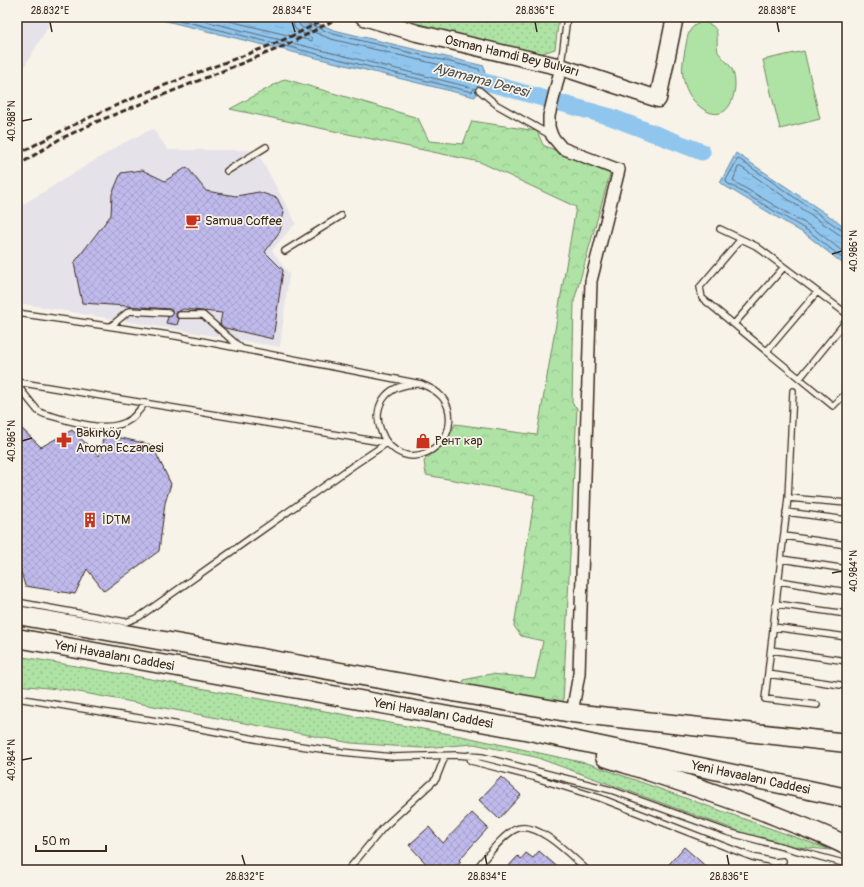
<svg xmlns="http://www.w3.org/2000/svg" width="864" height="887" font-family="Pangolin,sans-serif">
<defs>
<pattern id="grass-dots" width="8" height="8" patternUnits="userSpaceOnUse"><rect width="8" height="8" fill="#aee3a5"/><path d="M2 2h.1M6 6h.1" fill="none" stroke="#97c38e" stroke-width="1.8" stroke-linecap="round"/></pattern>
<pattern id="forest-crowns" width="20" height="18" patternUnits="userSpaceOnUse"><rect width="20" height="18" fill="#aee3a5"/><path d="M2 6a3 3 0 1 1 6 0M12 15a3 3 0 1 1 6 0" fill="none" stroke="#97c38e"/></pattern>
<pattern id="water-ripples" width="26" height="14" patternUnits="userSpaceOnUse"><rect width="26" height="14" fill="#90c6ee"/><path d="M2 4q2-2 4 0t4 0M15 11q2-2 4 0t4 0" fill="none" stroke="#7daacc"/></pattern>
<pattern id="building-cross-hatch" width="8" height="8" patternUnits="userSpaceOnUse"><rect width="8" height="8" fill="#bfbaec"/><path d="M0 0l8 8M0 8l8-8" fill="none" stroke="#a5a0ca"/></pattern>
</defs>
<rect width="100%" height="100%" fill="#f7f3e8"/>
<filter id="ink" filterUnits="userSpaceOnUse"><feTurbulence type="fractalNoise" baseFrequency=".025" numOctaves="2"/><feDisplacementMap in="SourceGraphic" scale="8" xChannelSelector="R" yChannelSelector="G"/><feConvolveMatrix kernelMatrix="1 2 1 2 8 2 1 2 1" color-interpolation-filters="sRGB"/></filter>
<g filter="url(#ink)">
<path fill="#e6e2e9" d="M 17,17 L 54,17 L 17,79 Z
M 153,129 L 168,150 L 256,150 L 296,223 L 272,250 L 289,274 L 280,347 L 17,303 L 17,208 L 125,142 Z"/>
<path fill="url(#grass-dots)" stroke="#748662" d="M 387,17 L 559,17 L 555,49 L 537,55 Z
M 17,656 L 140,677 L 466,737 L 590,764 L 831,850 L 777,845 L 535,757 L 474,744 L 421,748 L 351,743 L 68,690 L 17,685 Z"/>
<path fill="url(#forest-crowns)" stroke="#748662" d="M 285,79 L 418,118 L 429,141 L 463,144 L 472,121 L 537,131 L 543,145 L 610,174 L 574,301 L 572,403 L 577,408 L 563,703 L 462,684 L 464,680 L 491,674 L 535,678 L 543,641 L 521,636 L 514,626 L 535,495 L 426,475 L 424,461 L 447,441 L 455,424 L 537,435 L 576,207 L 480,162 L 230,109 Z"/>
<path fill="#aee3a5" stroke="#748662" d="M 702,22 C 723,26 715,37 718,52 C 722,58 728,62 732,69 C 735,76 736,85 734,93 C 726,133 689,107 684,81 C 681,70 683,61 685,50 C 688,36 687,27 702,22 Z
M 804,51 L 820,119 L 780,129 L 763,60 Z"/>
<path fill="url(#water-ripples)" stroke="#6e889b" d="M 150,17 L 302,17 L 334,30 L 484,66 L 485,75 L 475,97 Z
M 736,153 L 847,228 L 847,267 L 808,236 L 720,183 Z"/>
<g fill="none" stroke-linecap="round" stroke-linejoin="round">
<path stroke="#5d6871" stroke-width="1" d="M 167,17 L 472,92 L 481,75 L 479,69 L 333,34 L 304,22 L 302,17
M 188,17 L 469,87 L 471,86 L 475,75 L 474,73 L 331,39 L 301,27 L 298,22 L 297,17
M 213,17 L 312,41 L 312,38 L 295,29 L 291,17
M 847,231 L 843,231 L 739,159 L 737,160 L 726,180 L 727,183 L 810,232 L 847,262
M 847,236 L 840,235 L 741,167 L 738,167 L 733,181 L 813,228 L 847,255"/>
<path stroke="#90c6ee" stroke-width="17" d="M 460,75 L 611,117 L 702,152"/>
</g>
<path fill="url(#building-cross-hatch)" stroke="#3b2a1e" d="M 187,167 L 206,191 L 236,196 L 259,192 L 277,198 L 284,212 L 280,231 L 265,252 L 283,270 L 273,339 L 225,328 L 220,324 L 222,313 L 183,309 L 176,313 L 176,317 L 179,319 L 177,325 L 166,323 L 168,317 L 173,314 L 170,309 L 82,303 L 74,263 L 111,215 L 112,194 L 121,173 L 142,170 L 165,181 Z
M 17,424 L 41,447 L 72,430 L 99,456 L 104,434 L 152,445 L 171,484 L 165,503 L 159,551 L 104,591 L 87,569 L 75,594 L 25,586 L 17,558 Z
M 501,777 L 521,795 L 499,819 L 479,800 Z
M 472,813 L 488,828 L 459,860 L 461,862 L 452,870 L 432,870 L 409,845 L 429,827 L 443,843 Z
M 684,847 L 710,870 L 664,870 Z
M 539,851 L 561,870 L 505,870 L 518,856 L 521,859 L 526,853 L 533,858 Z"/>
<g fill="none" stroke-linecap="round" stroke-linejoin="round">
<g stroke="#3b2a1e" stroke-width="8">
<path id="lane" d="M 561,65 L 567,17
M 479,90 L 497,105 L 552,136
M 227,171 L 266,147
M 720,229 L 756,246 L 847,314
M 741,239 L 700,287 L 702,298 L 833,406 L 847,392
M 285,251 L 341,216
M 17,313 L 176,336 L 421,384 C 429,387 436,390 442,397 C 453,410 452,433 439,444 C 387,491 342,382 421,384
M 180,315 L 203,315 L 241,348
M 734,324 L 784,267
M 111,326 L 129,311 L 169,313
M 767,351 L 817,292
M 800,378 L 847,320
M 17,382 L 387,443
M 17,385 L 38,411 L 44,414 C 69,420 108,436 131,419 C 136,415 141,408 145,403
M 793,391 L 788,498 L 765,699 L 817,705
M 788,498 L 847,503
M 786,512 L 847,520
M 784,536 L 847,545
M 781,559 L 847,569
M 779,581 L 847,592
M 17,602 L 126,622 L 139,617 L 354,465 L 387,443
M 776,604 L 847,614
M 773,627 L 847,637
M 771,650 L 847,661
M 768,674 L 847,686
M 17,698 L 163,722 L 266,741 L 342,752 L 393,757 L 456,755 L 482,757 L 611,790 L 727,832 L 847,864
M 469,755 L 471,761 L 533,777 L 600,798 L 752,857 L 774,862 L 783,861
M 348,870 L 383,828 L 436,779 L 445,756
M 475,870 C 485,859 502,835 516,829 C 538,820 572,857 587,870"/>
</g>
<g stroke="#3b2a1e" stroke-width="14">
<path id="street" d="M 561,67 L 549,116 L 549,127 L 552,136 L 562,148 L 619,170 L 591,281 L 579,674 L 572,713"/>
</g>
<g stroke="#3b2a1e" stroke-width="19">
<g id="secondary">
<path id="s1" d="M 364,17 L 417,33 L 561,67 L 658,99 L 675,17"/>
</g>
</g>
<g stroke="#3b2a1e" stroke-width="21">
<g id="primary">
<path d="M 17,615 L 572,713 L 847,743"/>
<path id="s2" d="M 17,638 L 525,730 L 847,798"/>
<path d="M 605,757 C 663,776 720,794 776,816 C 800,826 824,834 847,846"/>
</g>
</g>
<use href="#lane" stroke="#f7f3e8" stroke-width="5.5"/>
<use href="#street" stroke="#f7f3e8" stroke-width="11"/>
<use href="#secondary" stroke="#f7f3e8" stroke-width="16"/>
<use href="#primary" stroke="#f7f3e8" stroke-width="18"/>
<path stroke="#3b2a1e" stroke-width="3" stroke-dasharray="6 3" stroke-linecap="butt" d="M 17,155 C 76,121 138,95 202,71 C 244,55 289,41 327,17
M 17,166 L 58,140 L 96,122 L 287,45 L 340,17"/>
</g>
</g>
<path fill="none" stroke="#3b2a1e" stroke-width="1.5" d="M 50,22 L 52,32M 292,22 L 295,32M 535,22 L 537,32M 777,22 L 779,32M 22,121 L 32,119M 832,254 L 842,251M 22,441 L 32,438M 832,573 L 842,571M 22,760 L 32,758M 242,855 L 245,865M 485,855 L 487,865M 727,855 L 729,865"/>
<defs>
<g id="cafe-bare" transform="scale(1.2)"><path d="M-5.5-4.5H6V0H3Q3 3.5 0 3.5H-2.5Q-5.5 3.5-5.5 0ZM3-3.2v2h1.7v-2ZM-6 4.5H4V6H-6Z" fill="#c8321e" stroke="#f7f3e8" stroke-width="2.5" paint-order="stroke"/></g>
<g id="pharmacy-bare" transform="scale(1.2)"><path d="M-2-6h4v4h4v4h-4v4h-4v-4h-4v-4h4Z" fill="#c8321e" stroke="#f7f3e8" stroke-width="2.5" paint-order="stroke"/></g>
<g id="shop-bare" transform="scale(1.2)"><path d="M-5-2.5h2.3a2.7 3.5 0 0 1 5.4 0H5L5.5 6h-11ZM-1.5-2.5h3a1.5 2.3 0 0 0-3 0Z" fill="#c8321e" stroke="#f7f3e8" stroke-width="2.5" paint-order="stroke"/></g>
<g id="building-bare" transform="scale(1.2)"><path d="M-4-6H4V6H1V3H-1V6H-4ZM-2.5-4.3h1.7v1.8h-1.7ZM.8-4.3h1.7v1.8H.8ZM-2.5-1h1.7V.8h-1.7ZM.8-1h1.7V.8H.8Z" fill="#c8321e" stroke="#f7f3e8" stroke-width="2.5" paint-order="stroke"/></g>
</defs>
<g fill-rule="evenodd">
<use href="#cafe-bare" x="193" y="221"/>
<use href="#pharmacy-bare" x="64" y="440"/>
<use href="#shop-bare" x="423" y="441"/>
<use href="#building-bare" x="90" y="520"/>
</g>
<g text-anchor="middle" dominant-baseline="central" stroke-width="3.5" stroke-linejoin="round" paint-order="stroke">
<g font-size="13" fill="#3b2a1e" stroke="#f7f3e8">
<text stroke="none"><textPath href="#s1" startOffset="153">Osman Hamdi Bey Bulvarı</textPath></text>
<text stroke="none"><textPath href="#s2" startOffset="99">Yeni Havaalanı Caddesi</textPath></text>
<text stroke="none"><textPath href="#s2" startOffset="423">Yeni Havaalanı Caddesi</textPath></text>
<text stroke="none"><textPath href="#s2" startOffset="747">Yeni Havaalanı Caddesi</textPath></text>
</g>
<g font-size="13" fill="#3b2a1e" stroke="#f7f3e8" text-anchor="start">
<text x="205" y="221">Samua Coffee</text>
<text x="76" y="433">Bakırköy<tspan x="76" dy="15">Aroma Eczanesi</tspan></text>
<text x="435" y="441">Рент кар</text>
<text x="102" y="520">İDTM</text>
</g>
<g font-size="14" font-style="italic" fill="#505152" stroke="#f7f3e8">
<text transform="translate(481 80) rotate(15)">Ayamama Deresi</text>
</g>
</g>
<rect width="864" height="887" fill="none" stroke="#f7f3e8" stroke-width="44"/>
<path d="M36 845v6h70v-6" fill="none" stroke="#3b2a1e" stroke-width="2"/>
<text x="42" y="845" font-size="12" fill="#3b2a1e" stroke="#f7f3e8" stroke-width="3" paint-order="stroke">50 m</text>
<rect x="22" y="22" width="820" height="843" fill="none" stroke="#3b2a1e" stroke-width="1.5"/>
<g font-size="10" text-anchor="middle" fill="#3b2a1e">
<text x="50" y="14">28.832°E</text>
<text x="292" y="14">28.834°E</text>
<text x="535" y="14">28.836°E</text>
<text x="777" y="14">28.838°E</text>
<text transform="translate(11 121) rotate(-90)" y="4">40.988°N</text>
<text transform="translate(853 251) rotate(-90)" y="4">40.986°N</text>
<text transform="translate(11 441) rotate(-90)" y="4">40.986°N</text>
<text transform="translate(853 571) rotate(-90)" y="4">40.984°N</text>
<text transform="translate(11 760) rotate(-90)" y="4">40.984°N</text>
<text x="245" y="880">28.832°E</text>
<text x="487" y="880">28.834°E</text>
<text x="729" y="880">28.836°E</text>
</g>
</svg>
